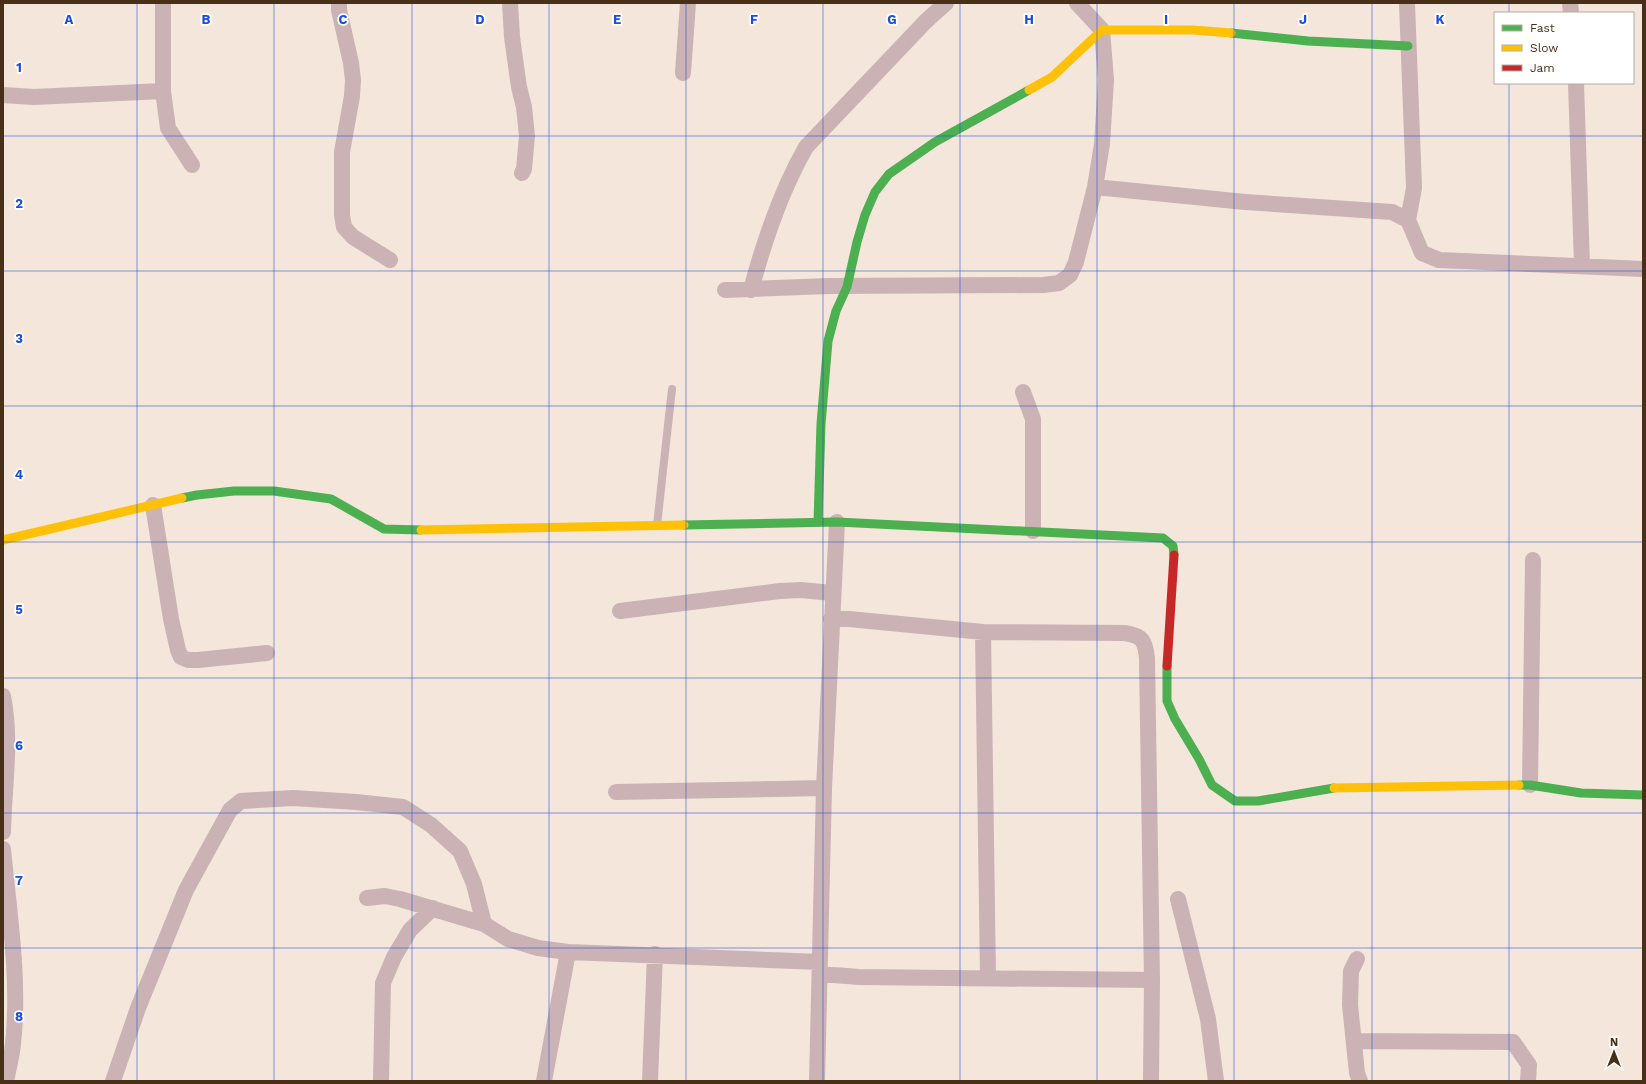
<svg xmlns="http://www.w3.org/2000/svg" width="1646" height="1084" font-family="'Work Sans',sans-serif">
<rect width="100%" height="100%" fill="#f4e6da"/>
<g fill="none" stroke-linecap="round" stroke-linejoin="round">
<path stroke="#cab2b5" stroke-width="8" d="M 657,525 L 672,389"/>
<path stroke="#cab2b5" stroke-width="16" d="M 163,3 L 163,91 L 168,128 L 192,165
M 339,3 L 339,10 L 351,63 L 353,80 L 352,96 L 342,152 L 342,215 L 344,227 L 353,237 L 390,260
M 510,3 L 512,37 L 519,87 L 524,107 L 527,136 L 524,169 L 522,173
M 1407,3 L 1414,188 L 1408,220
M 1570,3 L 1571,13
M 683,73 L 688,3
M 1576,83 L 1582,265
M 3,95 L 34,97 L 163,91
M 1095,187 L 1245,202 L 1392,212 L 1408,220 L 1422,253 L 1439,260 L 1643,269
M 725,290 L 829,286 L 1043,285 L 1059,283 L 1070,275 L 1076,262 L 1095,187 L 1102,144 L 1106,80 L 1102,30 L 1077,3
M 751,290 C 764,241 781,191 806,147 L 926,21 L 946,3
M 1023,392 L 1033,419 L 1033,531
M 153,505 L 171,619 L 178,650 L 181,657 L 188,660 L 198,660 L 267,653
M 620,611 L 780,591 L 801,590 L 832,593
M 831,619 L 849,619 L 983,632 L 1125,633 C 1143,636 1145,641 1147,658 L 1152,980 L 1151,1081
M 983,632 L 988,978
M 3,696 C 12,741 4,786 3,832
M 1530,785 L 1533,560
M 616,792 L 824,788
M 3,849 C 9,912 20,981 13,1044 C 12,1055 9,1066 7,1077
M 367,898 L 385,896 L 400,899 L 484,924 L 508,939 L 538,948 L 568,952 L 820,962
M 1178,899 L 1208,1019 L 1216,1081
M 1357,959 L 1351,971 L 1350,1005 L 1357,1073 L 1360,1081
M 820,974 L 859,977 L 1152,980
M 1354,1041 L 1513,1042 L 1529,1065 L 1528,1081
M 113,1081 L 138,1008 L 186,890 L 230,810 L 241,801 L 293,798 L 356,802 L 403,807 L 431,825 L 460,851 L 474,884 L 484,924
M 381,1081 L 383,983 L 394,957 L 410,930 L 433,908
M 544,1081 L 568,952
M 650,1081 L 655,954
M 817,1081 L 824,788 L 837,522"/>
<path stroke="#4caf50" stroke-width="9" d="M 1231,33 L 1308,41 L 1408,46
M 182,498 L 197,495 L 234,491 L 274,491 L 331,499 L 384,529 L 421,530
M 818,522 L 821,424 L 828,341 L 836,311 L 847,287 L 857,242 L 865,215 L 875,192 L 889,174 L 935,142 L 1029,90
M 684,525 L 837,522 L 1163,538 L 1173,546 L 1174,555
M 1167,666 L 1167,701 L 1175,719 L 1199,759 L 1212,785 L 1235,801 L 1258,801 L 1334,788
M 1519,785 L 1530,785 L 1581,793 L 1643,795"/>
<path stroke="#ffc107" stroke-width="9" d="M 1029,90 L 1052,77 L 1102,30 L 1193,30 L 1231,33
M 421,530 L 684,525
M 3,540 L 182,498
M 1334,788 L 1519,785"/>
<path stroke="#c62828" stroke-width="9" d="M 1167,666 L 1174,555"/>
</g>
<path fill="none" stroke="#1d4ed8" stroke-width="1" stroke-opacity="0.55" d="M 137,3 L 137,1081M 274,3 L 274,1081M 412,3 L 412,1081M 549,3 L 549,1081M 686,3 L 686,1081M 823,3 L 823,1081M 960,3 L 960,1081M 1097,3 L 1097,1081M 1234,3 L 1234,1081M 1372,3 L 1372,1081M 1509,3 L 1509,13M 1509,83 L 1509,1081M 3,136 L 1643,136M 3,271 L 1643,271M 3,406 L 1643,406M 3,542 L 1643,542M 3,678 L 1643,678M 3,813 L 1643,813M 3,948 L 1643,948"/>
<g font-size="13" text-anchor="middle" font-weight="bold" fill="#1d4ed8" stroke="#fff" stroke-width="3.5" stroke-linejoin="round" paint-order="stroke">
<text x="69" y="24">A</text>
<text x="206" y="24">B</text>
<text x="343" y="24">C</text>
<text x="480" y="24">D</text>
<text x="617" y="24">E</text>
<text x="754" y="24">F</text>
<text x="892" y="24">G</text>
<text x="1029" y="24">H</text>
<text x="1166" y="24">I</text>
<text x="1303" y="24">J</text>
<text x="1440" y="24">K</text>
<text x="19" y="72">1</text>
<text x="19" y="208">2</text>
<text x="19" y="343">3</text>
<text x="19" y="479">4</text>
<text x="19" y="614">5</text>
<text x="19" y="750">6</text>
<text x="19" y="885">7</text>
<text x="19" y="1021">8</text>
</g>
<rect width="1646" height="1084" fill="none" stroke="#483018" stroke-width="8"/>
<rect x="1494" y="12" width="140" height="72" fill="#ffffff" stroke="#b6aca3"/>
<rect x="1502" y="25" width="20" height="6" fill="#4caf50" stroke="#b6aca3"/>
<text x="1530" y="32" font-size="12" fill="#483018">Fast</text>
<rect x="1502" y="45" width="20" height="6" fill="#ffc107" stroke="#b6aca3"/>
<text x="1530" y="52" font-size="12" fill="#483018">Slow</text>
<rect x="1502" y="65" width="20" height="6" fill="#c62828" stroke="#b6aca3"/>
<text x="1530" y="72" font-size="12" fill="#483018">Jam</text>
<g transform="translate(1614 1052)" stroke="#ffffff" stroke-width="3" paint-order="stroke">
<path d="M0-3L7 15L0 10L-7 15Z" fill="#483018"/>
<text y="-6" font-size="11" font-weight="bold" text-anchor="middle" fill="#483018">N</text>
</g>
</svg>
